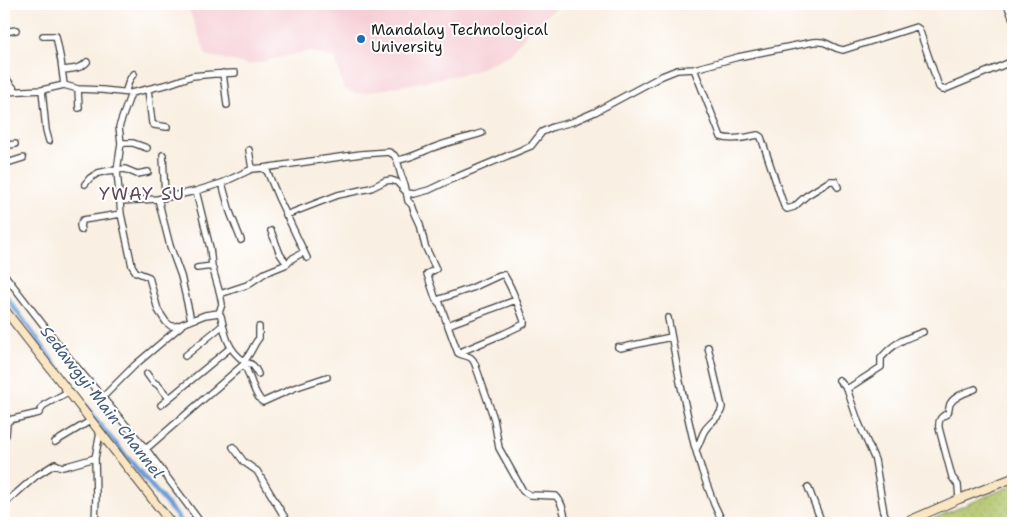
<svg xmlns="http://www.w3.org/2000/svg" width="1017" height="527" font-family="'Shantell Sans',sans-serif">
<defs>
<pattern id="grass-dots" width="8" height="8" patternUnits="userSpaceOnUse" patternTransform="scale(1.25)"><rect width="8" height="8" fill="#afc367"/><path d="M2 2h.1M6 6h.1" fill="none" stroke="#96a759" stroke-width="1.8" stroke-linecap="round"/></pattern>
</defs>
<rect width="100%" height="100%" fill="#fff"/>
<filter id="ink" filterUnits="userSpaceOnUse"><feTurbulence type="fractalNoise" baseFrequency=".02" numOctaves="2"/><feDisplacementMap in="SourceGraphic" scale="10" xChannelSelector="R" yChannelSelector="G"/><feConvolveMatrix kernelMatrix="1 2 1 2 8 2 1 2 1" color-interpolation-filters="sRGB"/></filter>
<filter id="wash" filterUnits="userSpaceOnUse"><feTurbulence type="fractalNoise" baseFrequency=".0096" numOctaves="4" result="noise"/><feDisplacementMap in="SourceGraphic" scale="20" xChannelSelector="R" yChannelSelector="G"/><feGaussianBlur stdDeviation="1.12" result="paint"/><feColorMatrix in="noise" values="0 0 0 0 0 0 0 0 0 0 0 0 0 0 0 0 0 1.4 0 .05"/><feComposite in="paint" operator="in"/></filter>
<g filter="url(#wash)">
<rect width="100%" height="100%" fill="#f9efe2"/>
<path fill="#f6cfd5" d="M 187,4 L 569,4 L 554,9 L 532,27 L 511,54 L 473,72 L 364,93 L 354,93 L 344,89 L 335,58 L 309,51 L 249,65 L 206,55 Z"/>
<path fill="url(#grass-dots)" stroke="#667042" d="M 1013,485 L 1013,523 L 931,523 L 930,520 Z"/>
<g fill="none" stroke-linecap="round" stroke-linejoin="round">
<path stroke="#6d9dd6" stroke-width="5" d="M 4,294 L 104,430 L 183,523"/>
</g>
</g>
<g filter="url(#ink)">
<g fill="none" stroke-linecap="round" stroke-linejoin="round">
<g stroke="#3d3c3a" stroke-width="8">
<path id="street" d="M 1013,5 L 1008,7 L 1013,19
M 4,15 L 5,15
M 4,32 L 16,30
M 43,36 L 56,36 L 61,61 L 64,85
M 694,69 L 721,137 C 732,141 746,137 758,135 L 761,137 L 784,206 L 787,209 L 794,207 L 806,196 L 830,181 L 835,181 L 838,187
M 62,70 C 71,69 81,69 87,62
M 223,73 L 227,105
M 4,76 L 16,91
M 78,89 L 79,108
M 148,89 L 152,123 L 154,125 L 167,127
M 42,90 L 46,130 L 49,141
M 4,92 L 42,90 L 64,85 L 78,89 L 102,90 L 131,93 L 119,127 L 121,143 L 117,171 L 121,214 L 132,266 L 136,272 L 149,277 L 158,310 L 166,322 L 171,326 L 177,326 L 205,315 L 219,313 L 221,316 C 225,335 228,350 244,361 L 244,364 L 146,449
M 125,92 C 129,85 127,80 134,74
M 131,93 L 169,84 L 192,76 L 214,74 L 235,73
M 121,143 L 133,143 L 147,148
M 4,146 L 15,144
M 249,150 L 252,169
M 163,155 L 165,197
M 397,160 L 401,175 L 405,185 L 408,201 L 412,205 L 414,211 L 420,224 L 425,246 L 436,269 L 427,274 L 436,300 L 440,304 L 458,353 C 467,358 471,354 475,364 L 494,419 L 499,448 L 523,491 L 530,495 L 556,496 C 563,503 564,514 566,523
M 4,164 L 23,158
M 263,168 L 361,154 L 389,152 L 394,155 L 397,160 C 410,159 423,151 435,147 C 450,141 467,138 482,133
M 222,183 L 230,212 L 241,240
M 85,184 L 90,178 L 98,173 L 107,171 L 125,169 L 137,174 L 148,172
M 196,191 L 210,248 L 212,266 L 220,294 L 222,304 L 219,313
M 158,199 L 170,246 L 181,276 L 191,320
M 121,201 L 158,199 L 196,191 L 222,183 L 252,169 L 262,168 L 267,171 L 278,197 L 307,258
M 286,215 L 338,195 L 371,188 L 385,181 L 391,180 L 397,182 L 407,193 L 414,194 L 429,190 L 452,179 L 526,148 L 531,146 L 542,132 L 553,127 L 572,122 L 595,112 L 662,76 L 677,70 L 694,69 L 738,57 L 813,42 C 828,40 830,48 843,50 L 916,27 L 919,29 L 939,87 L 943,90 L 1013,61
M 81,230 L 80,225 L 83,220 L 121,214
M 271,231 L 280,254 L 287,264
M 197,268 L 212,266
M 4,274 L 65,353 L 146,449 L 201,523
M 220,294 L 247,285 L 265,273 L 287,264 L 293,258 L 304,252
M 440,304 L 439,300 L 440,299 L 472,288 L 500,275 L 504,275 C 513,289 518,305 524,321 L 524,324 L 503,334 L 458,353
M 668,318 L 680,382 L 694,444 L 702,471 L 714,504 L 723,523
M 449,325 L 453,323 L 516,300
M 618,347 L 620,348 L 671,337
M 185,356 L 223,325
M 244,361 C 251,354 253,345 259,338 L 259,327
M 244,363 C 252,362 255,367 258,374
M 244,364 C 250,374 254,396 263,402 L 294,388 L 327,377
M 147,374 L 152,381 L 158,385 L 169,398
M 839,380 L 847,389 L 858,421 L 875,460 L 884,513 L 889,523
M 847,389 L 881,367 L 881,358 C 895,342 904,339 923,332
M 103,397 L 135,365 L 181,326
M 161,405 L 230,348
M 4,409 L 6,418 L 8,422
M 6,435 L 7,423 L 9,420 L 39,413 L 44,405 L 68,392
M 55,442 L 90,421
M 233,447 L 244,462 L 257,471 L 288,523
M 696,449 C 700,444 701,436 705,430 C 710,422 721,417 722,407 L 708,347
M 808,487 L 822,523
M 959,499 L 958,485 L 952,477 L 939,428 C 938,419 941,417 948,413 C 949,410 949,407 950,404 C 954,396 967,392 975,389
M 4,504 L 36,476 L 55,464 L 62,467 L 67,466 L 95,458
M 95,523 L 96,497 L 95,458 L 100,433"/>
</g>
<g stroke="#3d3c3a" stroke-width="10">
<path id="secondary" d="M 4,309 L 171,523
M 904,523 L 959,499 L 1013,478"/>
</g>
<use href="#street" stroke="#fff" stroke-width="5.5"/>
<use href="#secondary" stroke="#fbe6c4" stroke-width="8"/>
</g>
</g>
<circle fill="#1f6fb2" stroke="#fff" stroke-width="2" cx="361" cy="39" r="5"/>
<g text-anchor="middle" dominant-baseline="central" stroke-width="4" stroke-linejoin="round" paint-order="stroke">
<g font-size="15" fill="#1c1c1c" stroke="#fff" text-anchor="start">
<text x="371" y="30">Mandalay Technological<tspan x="371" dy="17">University</tspan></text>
</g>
<g font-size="16" font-style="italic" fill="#445c79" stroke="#fff">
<text transform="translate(102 402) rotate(52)">Sedawgyi Main Channel</text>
</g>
<g font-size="18" letter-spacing="1" fill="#604955" stroke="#fff">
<text x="142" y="194">YWAY SU</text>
</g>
</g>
<rect width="1017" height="527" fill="none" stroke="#fff" stroke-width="20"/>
</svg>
